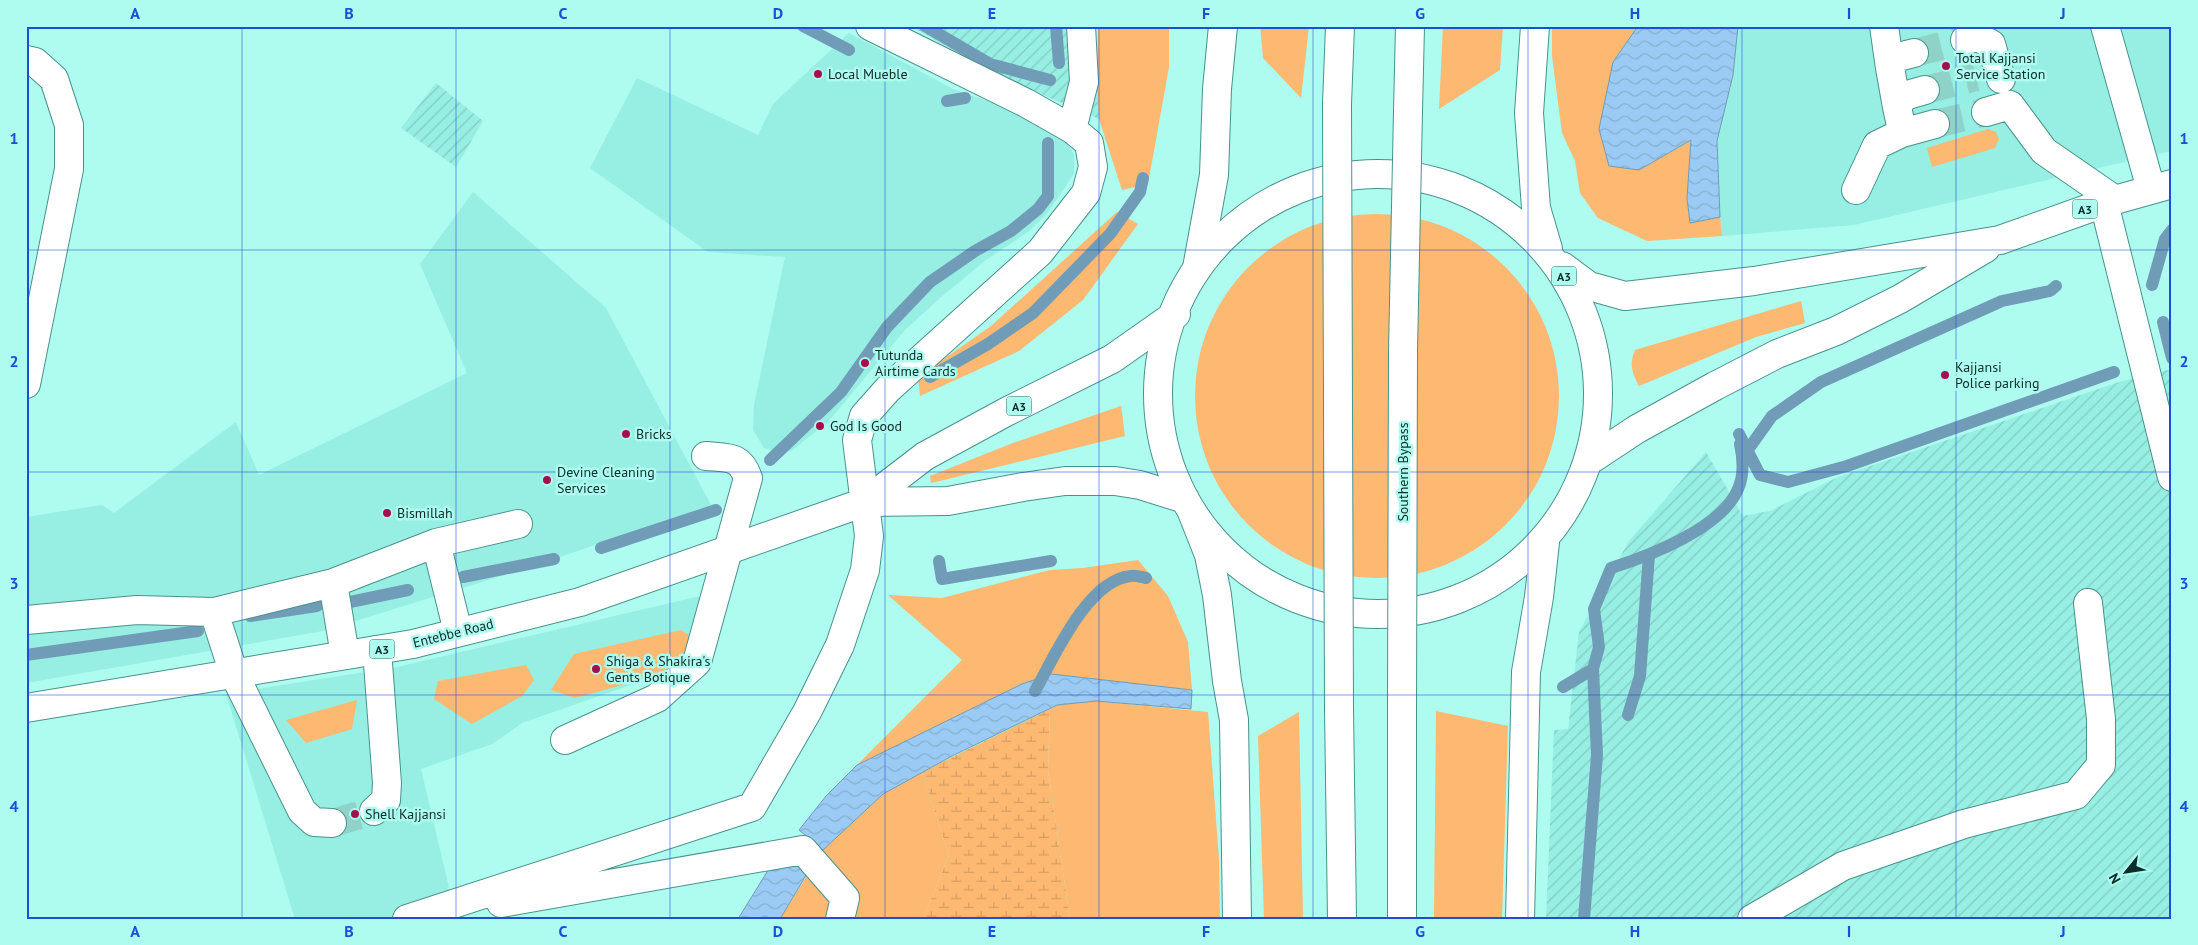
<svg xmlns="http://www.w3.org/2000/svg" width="2198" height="945" font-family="'PT Sans',sans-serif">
<defs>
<pattern id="industrial-furrows" width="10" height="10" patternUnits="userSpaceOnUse" patternTransform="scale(1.25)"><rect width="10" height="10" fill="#97eee2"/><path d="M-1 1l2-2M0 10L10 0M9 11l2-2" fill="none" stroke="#81ccc2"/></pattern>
<pattern id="wetland-marsh" width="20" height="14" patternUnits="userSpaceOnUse" patternTransform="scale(1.25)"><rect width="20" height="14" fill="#fdb871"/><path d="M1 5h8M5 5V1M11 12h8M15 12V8" fill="none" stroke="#d89e62"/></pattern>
<pattern id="water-waves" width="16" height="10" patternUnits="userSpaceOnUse" patternTransform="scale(1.25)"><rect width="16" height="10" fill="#9bcbf4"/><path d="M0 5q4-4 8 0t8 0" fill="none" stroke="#84afd1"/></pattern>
</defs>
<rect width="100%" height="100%" fill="#aefbf0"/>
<path fill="#97eee2" d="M 1738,26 L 2172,26 L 2172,151 L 1854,225 L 1722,236 L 1718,208 L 1717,141 L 1733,75 Z
M 849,33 L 953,89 L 1010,109 L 1066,141 L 1074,154 L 1074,174 L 1046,215 L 1028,232 L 986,260 L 940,298 L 905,330 L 827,423 L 791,451 L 781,453 L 764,448 L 753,430 L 754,405 L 785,257 L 708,252 L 590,168 L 637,78 L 758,135 L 773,104 Z
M 473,192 L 606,308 L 711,505 L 543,563 L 323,631 L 26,683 L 26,517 L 102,505 L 114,513 L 236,422 L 259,475 L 467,373 L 420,264 Z
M 700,596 L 695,639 L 665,673 L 522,723 L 492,744 L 421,769 L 454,909 L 422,919 L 295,919 L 226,694 L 397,667 Z"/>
<path fill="url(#industrial-furrows)" d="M 910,26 L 1096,26 L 1099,119 L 1004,78 Z
M 436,83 L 483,121 L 456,167 L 401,128 Z
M 2172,369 L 2172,919 L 1546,919 L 1554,730 L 1568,729 L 1579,632 L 1629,541 L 1706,452 L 1743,516 L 1770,511 L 1838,477 L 2119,382 Z"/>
<path fill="#fdb871" d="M 1098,26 L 1169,26 L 1169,67 L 1148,184 L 1122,190 L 1099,119 L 1097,83 Z
M 1260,26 L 1309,26 L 1301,98 L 1263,58 Z
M 1443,26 L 1503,26 L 1500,70 L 1439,109 Z
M 1552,26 L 1638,26 L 1613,62 L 1639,170 L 1692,140 L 1687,198 L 1690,222 L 1720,217 L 1722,236 L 1647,241 L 1598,218 L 1580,193 L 1575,161 L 1562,133 L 1552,56 Z
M 1988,129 L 1996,132 L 1999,139 L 1995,148 L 1932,167 L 1927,148 Z
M 1117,212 L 1138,224 L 1083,300 L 1019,351 L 920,396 L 918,377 L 991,326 Z
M1195 396a182 182 0 1 1 364 0a182 182 0 1 1-364 0Z
M 1801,301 L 1805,323 L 1756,337 L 1639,386 C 1632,373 1629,364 1635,350 Z
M 1121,406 L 1125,436 L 931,483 L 930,476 L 1013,443 Z
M 1138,560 L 1168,596 L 1188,642 L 1192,690 L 1051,674 L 1022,684 L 857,765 L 962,660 L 888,595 L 942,598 L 1050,570 L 1083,568 Z
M 681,630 L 695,639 L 673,671 L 575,698 L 551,690 L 574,654 Z
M 526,665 L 534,680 L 522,696 L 472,724 L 434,699 L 438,681 Z
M 357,700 L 352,729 L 306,743 L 286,720 Z
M 1096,701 L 1208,712 L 1219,860 L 1220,919 L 1070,919 L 1048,770 L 1050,709 L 1057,705 Z
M 1436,711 L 1508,726 L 1502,919 L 1434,919 Z
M 1299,712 L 1303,919 L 1264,919 L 1258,736 Z
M 922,772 L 949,855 L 923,919 L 780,919 L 823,850 L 883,794 Z"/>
<path fill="url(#wetland-marsh)" d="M 1050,709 L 1048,770 L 1070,919 L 923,919 L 949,855 L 922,772 Z"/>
<path fill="url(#water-waves)" stroke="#709cb7" d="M 1638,26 L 1738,26 L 1733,75 L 1717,141 L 1720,217 L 1690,223 L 1687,198 L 1691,140 L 1639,170 L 1609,166 L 1599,129 L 1613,62 Z
M 1051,674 L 1192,690 L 1191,709 L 1096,701 L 1057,705 L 952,756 L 883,794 L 823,850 L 799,830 L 826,796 L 857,765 L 1022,684 Z
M 780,851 L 808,872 L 780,919 L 738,919 Z"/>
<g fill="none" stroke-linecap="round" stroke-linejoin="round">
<path stroke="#709cb7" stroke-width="12" d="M 803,26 L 849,50
M 925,26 L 990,64 L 1050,80
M 1056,26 L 1059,63
M 947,101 L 965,98
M 2152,285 L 2165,239 L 2172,230
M 2163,322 L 2172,358
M 930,377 L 988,344 L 1033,313 L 1110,234 L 1140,192 L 1143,178
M 1739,434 L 1760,475 L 1788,482 L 1847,466 L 2114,372
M 1747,451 L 1772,416 L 1821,382 L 2002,301 L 2050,291 L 2056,286
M 770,460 L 841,392 L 887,327 L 930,282 L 975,251 L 1011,231 L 1038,209 L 1048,196 L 1048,143
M 601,548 L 716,510
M 939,561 L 942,579 L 1051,561
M 463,577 L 554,559
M 350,602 L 408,590
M 250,616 L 317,606
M 26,655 L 198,631
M 1563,687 L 1593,669 L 1599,647 L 1594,609 L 1611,568 C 1649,556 1722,528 1738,489 C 1744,476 1743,458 1740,444
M 1035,691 C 1054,658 1087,580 1131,576 C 1135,575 1141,577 1146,578
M 1628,715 L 1640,676 L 1649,555
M 1584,919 L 1597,755 L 1593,669"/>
<path stroke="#8ed2c8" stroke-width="28" stroke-dasharray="28 14" stroke-linecap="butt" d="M 1914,53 L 1965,40
M 1925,90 L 1976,77
M 1935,124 L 1986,112
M 332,823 L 374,811"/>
<g stroke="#47938a" stroke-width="30">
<path id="minor" d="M 1884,26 L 1890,68
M 2105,26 L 2151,189
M 1965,40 L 1978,37 L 1991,44 L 2001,79
M 26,60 L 35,62 L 54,79 L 69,125 L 69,169 L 26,384
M 1897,107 L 1890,68 L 1898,57 L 1914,53
M 1986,112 L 2010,105 L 2044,151 L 2115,200
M 1900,121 L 1897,107 L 1904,96 L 1925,90
M 1072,129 L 1084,82 L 1081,26
M 1856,190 L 1877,145 L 1902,133 L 1935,124
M 2104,203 L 2172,477
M 436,543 L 518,524
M 333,583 L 436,543 L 458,632
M 214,612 L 333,583 L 345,655
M 26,620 L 137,610 L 214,612 L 234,674 L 302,811 L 314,822 L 332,823
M 565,740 L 657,698 L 697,662 L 748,478 C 740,455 728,458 706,456
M 374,811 L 386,800 L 387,783 L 377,650
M 501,903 L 803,850 L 845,898 L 840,919
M 407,919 L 752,807 L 807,712 L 840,645 L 865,570 L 869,536 L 857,440 L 864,416 L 888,389 L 1040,252 L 1086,193 L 1093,167 L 1089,143 L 1072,129 L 1026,103 L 870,26
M 1752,919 L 1843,866 L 1964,824 L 2076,795 L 2101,765 L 2101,719 L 2088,603"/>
</g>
<g stroke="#47938a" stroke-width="30">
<path id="major" d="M1158 394a220 220 0 1 1 440 0a220 220 0 1 1-440 0Z
M 1562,266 L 1589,286 L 1625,296 L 1754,281 L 2000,240 L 2104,203 L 2172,184
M 1593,458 L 1637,429 L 1715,386 L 1777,354 L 1836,331 L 1900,299 L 1986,248
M 865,502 L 925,456 L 1006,412 L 1112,359 L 1176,314
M 26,708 L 413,644 L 580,602 L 865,502 L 948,501 L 1023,487 L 1065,481 L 1115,481 L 1140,485 L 1185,499"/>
</g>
<g stroke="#47938a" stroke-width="30">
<path id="highway" d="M 1535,26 L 1529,113 L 1536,208 L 1548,249
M 1337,104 L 1340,26
M 1408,111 L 1410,26
M 1197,268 L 1214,175 L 1217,89 L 1223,26
M 1192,512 L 1209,555 L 1217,595 L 1227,681 L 1234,720 L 1237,919
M 1402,708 L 1402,919
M 1339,709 L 1342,919
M 1520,919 L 1526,672 L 1539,597 L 1545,542"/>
</g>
<use href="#minor" stroke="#fff" stroke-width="28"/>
<use href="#major" stroke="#fff" stroke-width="28"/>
<use href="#highway" stroke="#fff" stroke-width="28"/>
<g stroke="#47938a" stroke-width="30" stroke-linecap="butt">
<path id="highway-bridge" d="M 1337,104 L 1339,709
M 1402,708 L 1403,351 L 1408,111"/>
</g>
<use href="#highway-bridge" stroke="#fff" stroke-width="28"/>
</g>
<path fill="none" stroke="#1d4ed8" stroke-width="1" stroke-opacity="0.55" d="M 242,26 L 242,919M 456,26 L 456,919M 670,26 L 670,919M 885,26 L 885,919M 1099,26 L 1099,919M 1313,26 L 1313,919M 1528,26 L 1528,919M 1742,26 L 1742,919M 1956,26 L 1956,919M 26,250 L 2172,250M 26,472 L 2172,472M 26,695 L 2172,695"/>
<g fill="#a40f4c" stroke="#aefbf0" stroke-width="2">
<circle cx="1946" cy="66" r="5"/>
<circle cx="818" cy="74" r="5"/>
<circle cx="865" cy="363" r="5"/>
<circle cx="1945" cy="375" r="5"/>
<circle cx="820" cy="426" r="5"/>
<circle cx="626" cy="434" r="5"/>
<circle cx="547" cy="480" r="5"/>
<circle cx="387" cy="513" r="5"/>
<circle cx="596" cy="669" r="5"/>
<circle cx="355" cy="814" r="5"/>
</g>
<g text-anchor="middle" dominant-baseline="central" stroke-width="5" stroke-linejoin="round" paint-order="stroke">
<g fill="#aefbf0" stroke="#3d6b65" stroke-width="1">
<rect x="2072.5" y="199.5" width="25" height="19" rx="4"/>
<rect x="1551.5" y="266.5" width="25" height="19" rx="4"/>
<rect x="1006.5" y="396.5" width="25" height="19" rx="4"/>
<rect x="369.5" y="639.5" width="25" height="19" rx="4"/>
</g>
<g font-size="12" font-weight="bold" fill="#0c2d29">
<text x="2085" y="209">A3</text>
<text x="1564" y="276">A3</text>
<text x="1019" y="406">A3</text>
<text x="382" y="649">A3</text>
</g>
<g font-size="14" fill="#0c2d29" stroke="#aefbf0" text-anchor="start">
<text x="1956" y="58">Total Kajjansi<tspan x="1956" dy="16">Service Station</tspan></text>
<text x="828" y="74">Local Mueble</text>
<text x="875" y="355">Tutunda<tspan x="875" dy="16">Airtime Cards</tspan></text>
<text x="1955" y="367">Kajjansi<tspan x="1955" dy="16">Police parking</tspan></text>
<text x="830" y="426">God Is Good</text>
<text x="636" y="434">Bricks</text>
<text x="557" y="472">Devine Cleaning<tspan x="557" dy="16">Services</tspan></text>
<text x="397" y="513">Bismillah</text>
<text x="606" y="661">Shiga &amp; Shakira's<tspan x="606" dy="16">Gents Botique</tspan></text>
<text x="365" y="814">Shell Kajjansi</text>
</g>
<g font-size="14" fill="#0c2d29" stroke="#aefbf0">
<text transform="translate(1403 472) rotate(-90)">Southern Bypass</text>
<text transform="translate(453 633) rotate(-14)">Entebbe Road</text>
</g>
</g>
<rect width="2198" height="945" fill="none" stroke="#aefbf0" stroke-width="55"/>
<g transform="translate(2126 872) rotate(240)" stroke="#aefbf0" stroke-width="4" paint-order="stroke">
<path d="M0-4L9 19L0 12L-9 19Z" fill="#0c2d29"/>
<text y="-8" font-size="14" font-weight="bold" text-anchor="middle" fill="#0c2d29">N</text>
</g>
<rect x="28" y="28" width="2142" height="890" fill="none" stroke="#1d4ed8" stroke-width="2"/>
<g font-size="16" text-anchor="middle" font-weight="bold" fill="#1d4ed8">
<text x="135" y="19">A</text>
<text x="349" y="19">B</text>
<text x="563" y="19">C</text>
<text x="778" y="19">D</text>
<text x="992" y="19">E</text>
<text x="1206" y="19">F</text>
<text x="1420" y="19">G</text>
<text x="1635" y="19">H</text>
<text x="1849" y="19">I</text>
<text x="2063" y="19">J</text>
<text x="14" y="144">1</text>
<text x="2184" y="144">1</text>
<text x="14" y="367">2</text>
<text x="2184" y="367">2</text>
<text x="14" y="589">3</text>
<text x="2184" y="589">3</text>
<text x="14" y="812">4</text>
<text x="2184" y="812">4</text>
<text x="135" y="937">A</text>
<text x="349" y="937">B</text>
<text x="563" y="937">C</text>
<text x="778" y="937">D</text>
<text x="992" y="937">E</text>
<text x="1206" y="937">F</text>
<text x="1420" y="937">G</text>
<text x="1635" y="937">H</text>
<text x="1849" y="937">I</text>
<text x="2063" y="937">J</text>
</g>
</svg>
